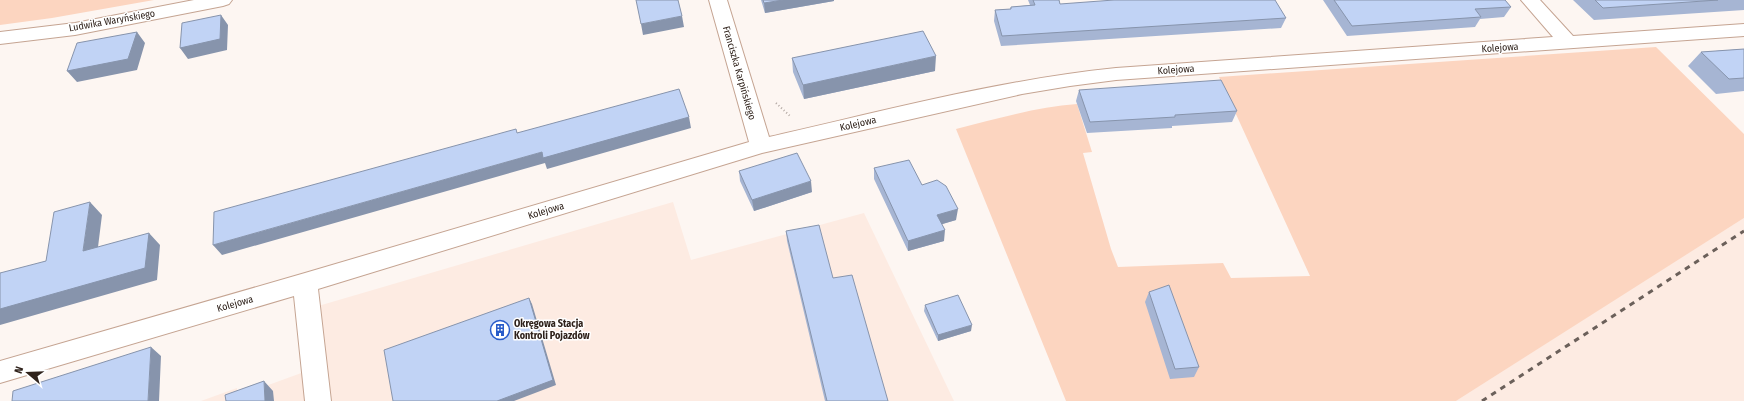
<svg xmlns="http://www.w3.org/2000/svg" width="1744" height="401" font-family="'Fira Sans Condensed',sans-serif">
<rect width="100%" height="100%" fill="#fdf6f2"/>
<path fill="#fdebe2" d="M 673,202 L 691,260 L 864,213 L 954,401 L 201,401 L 237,388 L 238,396 L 315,368 L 308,309 Z
M 1744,218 L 1744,401 L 1456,401 L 1620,296 Z"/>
<path fill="#fcd5c0" d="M 0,0 L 154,0 L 52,18 L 0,25 Z
M 1656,47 L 1744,134 L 1744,218 L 1456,401 L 1066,401 L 956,129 C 996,119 1036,107 1077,104 L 1092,152 L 1083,153 L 1111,249 L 1118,267 L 1223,263 L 1231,278 L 1310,276 L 1219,77 Z"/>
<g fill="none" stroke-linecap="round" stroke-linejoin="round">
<g stroke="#c5a492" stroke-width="2">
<path id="minor" d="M 194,0 L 232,0 L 229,4 L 223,6 L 75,35 L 0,44 L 0,32 L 75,23 Z
M 709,0 L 727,0 L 769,137 C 884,111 999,80 1116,68 L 1553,37 L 1521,0 L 1540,0 L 1573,36 L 1744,24 L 1744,36 L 1116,80 L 1070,86 L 1022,94 L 762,153 L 318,289 L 331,401 L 305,401 L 294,296 L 0,383 L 0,361 L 305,273 L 749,142 Z"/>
</g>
<path stroke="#b0a6a1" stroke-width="2" stroke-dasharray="1 2.5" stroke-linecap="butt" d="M 776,103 L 790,116"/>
<use href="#minor" fill="#fff" fill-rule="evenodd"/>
<path stroke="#6b605a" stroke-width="3" stroke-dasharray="5.5 5.5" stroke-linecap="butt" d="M 1482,401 L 1744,231"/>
</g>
<path fill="#a6b5d3" d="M 761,0 L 834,0 L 834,1 L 765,13 Z
M 1028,0 L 1059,0 L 1060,4 L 1286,18 L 1281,28 L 1001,46 L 994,21 L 995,10 L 1010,9 L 1011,7 L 1030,5 Z
M 1323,0 L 1505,0 L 1511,7 L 1504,17 L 1480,19 L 1475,27 L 1347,36 Z
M 1573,0 L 1744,0 L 1744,10 L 1594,20 Z
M 1744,49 L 1744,91 L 1716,94 L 1688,66 L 1701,52 Z
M 792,58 L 935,71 L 804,99 L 793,72 Z
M 1079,90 L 1237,111 L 1232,122 L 1172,126 L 1172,128 L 1087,133 L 1076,101 Z
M 874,168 L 922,185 L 956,220 L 942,224 L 944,241 L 908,251 L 874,179 Z
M 739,171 L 812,192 L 754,211 L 740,181 Z
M 786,231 L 833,278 L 888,401 L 825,401 L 787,241 Z
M 1149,292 L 1199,367 L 1194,377 L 1170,379 L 1145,302 Z
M 925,305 L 971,331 L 938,341 L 924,311 Z"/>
<path fill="#8794ac" d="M 783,0 L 834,0 L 834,1 L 765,13 L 764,3 Z
M 221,15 L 228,25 L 227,50 L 188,59 L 180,48 Z
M 682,16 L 684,27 L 643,35 L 641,24 Z
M 137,32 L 145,43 L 137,70 L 77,82 L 67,71 Z
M 936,56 L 935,71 L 804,99 L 803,85 Z
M 689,117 L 691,128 L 547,169 L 545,163 L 222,255 L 213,245 L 542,152 Z
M 811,181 L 812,192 L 754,211 L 752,200 Z
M 90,202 L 102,215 L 96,263 L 83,251 Z
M 958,209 L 956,220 L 936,226 L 937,215 Z
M 945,230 L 944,241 L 908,251 L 908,241 Z
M 149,233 L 160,245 L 157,280 L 0,325 L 0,309 Z
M 529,298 L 532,304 L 556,385 L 514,401 L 497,401 Z
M 972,325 L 971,331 L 938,341 L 938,335 Z
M 151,347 L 161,356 L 159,401 L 148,401 Z
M 264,381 L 273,391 L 274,401 L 265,401 Z"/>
<path fill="#c1d3f5" stroke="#8794ac" d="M 636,0 L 678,0 L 682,16 L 641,24 Z
M 763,0 L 783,0 L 764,3 Z
M 1033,0 L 1059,0 L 1060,4 L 1114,0 L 1275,0 L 1286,18 L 1002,36 L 995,10 L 1011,9 L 1011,7 L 1035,5 Z
M 1334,0 L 1505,0 L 1511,7 L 1475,9 L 1481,17 L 1352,26 Z
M 1595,0 L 1718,0 L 1603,8 Z
M 221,15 L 220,39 L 180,48 L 182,23 Z
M 923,31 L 936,56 L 803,85 L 792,58 Z
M 137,32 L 128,59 L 67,71 L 77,43 Z
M 1744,49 L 1744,78 L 1729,79 L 1701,52 Z
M 1221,80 L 1237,111 L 1175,115 L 1175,117 L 1090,122 L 1079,90 Z
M 679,89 L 689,117 L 543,158 L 542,152 L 213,245 L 214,212 L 516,129 L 517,133 Z
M 797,153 L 811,181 L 752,200 L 739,171 Z
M 909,160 L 922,185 L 937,180 L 946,186 L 958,209 L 937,215 L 945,230 L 908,241 L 874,168 Z
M 90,202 L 83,251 L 149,233 L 145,268 L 0,309 L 0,273 L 46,261 L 54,212 Z
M 819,225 L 833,278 L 852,275 L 888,401 L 827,401 L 786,231 Z
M 1169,285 L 1199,367 L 1175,369 L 1149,292 Z
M 958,295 L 972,325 L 938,335 L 925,305 Z
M 529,298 L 553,380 L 497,401 L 393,401 L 384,350 Z
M 151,347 L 148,401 L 12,401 L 13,391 Z
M 264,381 L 265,401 L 226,401 L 225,395 Z"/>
<defs>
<g id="building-ring" transform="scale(1)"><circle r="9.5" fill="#fff" stroke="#295cca" stroke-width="1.5"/><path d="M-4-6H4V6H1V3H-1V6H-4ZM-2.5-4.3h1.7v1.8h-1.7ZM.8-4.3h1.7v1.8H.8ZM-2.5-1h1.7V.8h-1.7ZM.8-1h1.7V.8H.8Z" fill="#295cca"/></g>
</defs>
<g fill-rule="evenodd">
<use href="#building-ring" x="500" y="330"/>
</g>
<g text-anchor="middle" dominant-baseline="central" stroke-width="3" stroke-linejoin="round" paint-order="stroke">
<g font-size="10" fill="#2f221b" stroke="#fff">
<text transform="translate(112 21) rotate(-10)">Ludwika Waryńskiego</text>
<text transform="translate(1500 48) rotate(-4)">Kolejowa</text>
<text transform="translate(1176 70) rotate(-4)">Kolejowa</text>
<text transform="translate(739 73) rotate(74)">Franciszka Karpińskiego</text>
<text transform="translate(858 124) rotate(-13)">Kolejowa</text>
<text transform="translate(546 211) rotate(-17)">Kolejowa</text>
<text transform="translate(235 304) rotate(-16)">Kolejowa</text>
</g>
<g font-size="10" font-weight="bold" fill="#2f221b" stroke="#fff" text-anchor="start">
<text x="514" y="324">Okręgowa Stacja<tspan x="514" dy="12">Kontroli Pojazdów</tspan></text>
</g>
</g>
<g transform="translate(28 373) rotate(289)" stroke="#ffffff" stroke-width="3" paint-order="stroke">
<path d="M0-3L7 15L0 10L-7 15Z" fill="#2f221b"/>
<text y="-6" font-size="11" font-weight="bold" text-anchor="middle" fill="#2f221b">N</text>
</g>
</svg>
